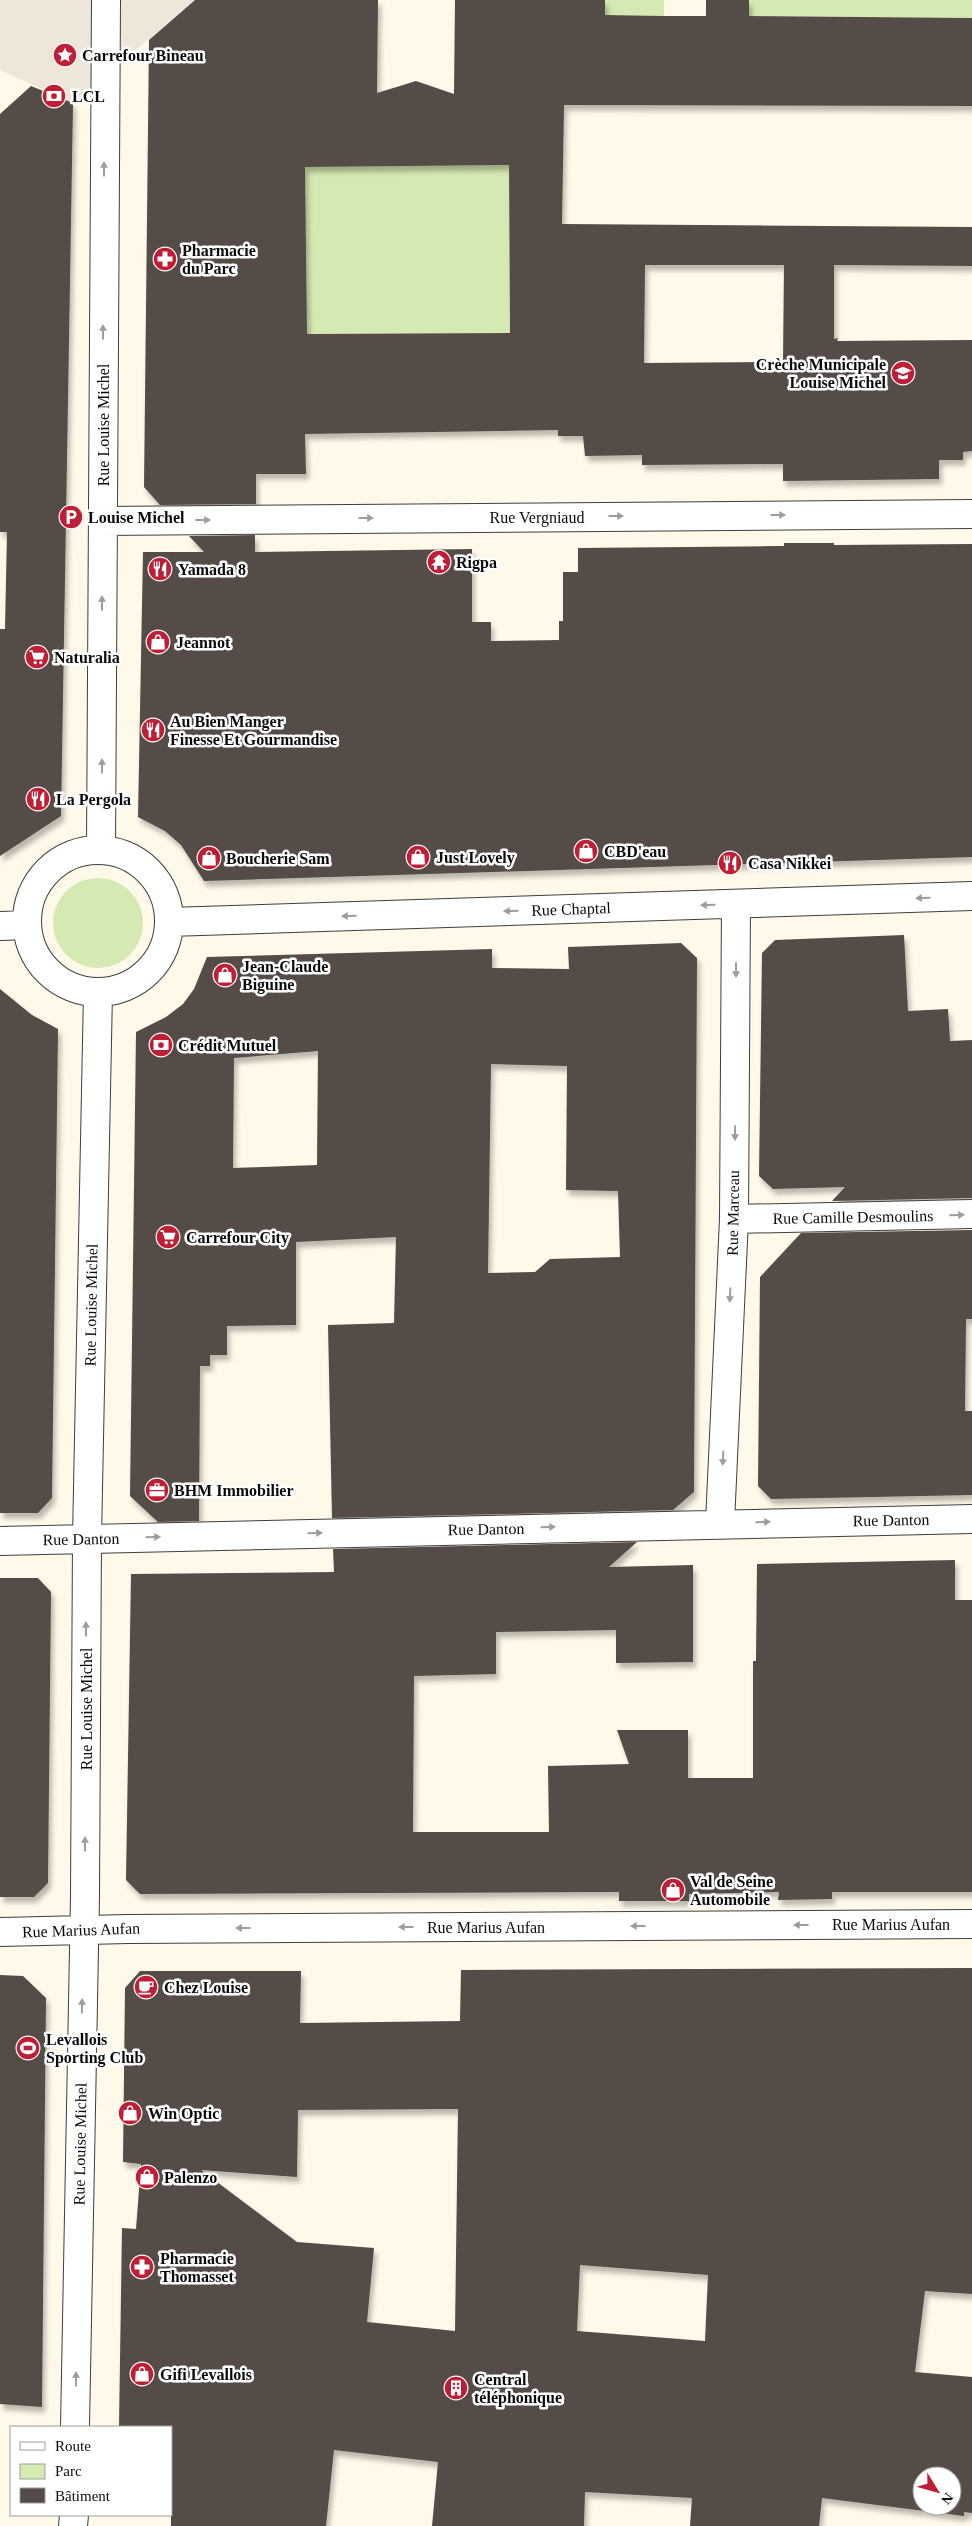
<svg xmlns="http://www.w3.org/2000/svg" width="972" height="2526" font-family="'Times New Roman',serif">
<defs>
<filter id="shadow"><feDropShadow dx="3" dy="5.5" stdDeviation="2.5" flood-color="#0004"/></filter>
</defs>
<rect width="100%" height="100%" fill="#fff9e9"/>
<path fill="#d5eab2" d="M 605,0 L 664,0 L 664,16 L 605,15 Z
M 749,0 L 972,0 L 972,18 L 749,16 Z
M 509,165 L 510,333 L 307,334 L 305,167 Z
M53 923a45 45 0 1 1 90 0a45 45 0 1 1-90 0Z"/>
<path fill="#eee6d9" d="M 0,0 L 195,0 L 73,103 L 0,70 Z"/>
<path fill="#544b47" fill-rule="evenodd" filter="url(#shadow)" d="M 195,0 L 378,0 L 377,93 L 416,81 L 454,94 L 455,0 L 605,0 L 605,15 L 664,16 L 706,16 L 706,0 L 749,0 L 749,16 L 972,18 L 972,106 L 564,105 L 562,224 L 972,227 L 972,266 L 834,265 L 834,339 L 838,338 L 837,341 L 972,340 L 972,451 L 963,452 L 963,460 L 939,460 L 939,479 L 783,481 L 783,464 L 642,465 L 642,455 L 585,456 L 583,436 L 558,436 L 558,430 L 305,434 L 306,474 L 256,474 L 256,504 L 160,505 L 144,487 L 149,40 ZM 509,165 L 510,333 L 307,334 L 305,167 ZM 645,265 L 784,265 L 783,362 L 644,363 Z
M 31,86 L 73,103 L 61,816 L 0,856 L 0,629 L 5,629 L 7,532 L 0,532 L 0,114 Z
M 255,535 L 255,552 L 472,549 L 472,622 L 491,622 L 491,641 L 559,640 L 559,621 L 563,621 L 563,572 L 578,572 L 578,548 L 784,546 L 784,543 L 834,543 L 834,545 L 972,544 L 972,857 L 204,881 L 181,845 L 165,831 L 138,817 L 143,552 L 204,552 L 189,536 Z
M 904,935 L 908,1011 L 948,1009 L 950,1041 L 972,1040 L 972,1198 L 832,1201 L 845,1187 L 773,1189 L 759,1176 L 762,953 L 775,940 Z
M 681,943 L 697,958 L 694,1492 L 673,1510 L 332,1518 L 328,1325 L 394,1323 L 396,1237 L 296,1242 L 296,1325 L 227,1326 L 227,1355 L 210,1355 L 210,1366 L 200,1366 L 199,1521 L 158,1522 L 130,1496 L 136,1032 L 166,1017 L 183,1004 L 194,989 L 207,957 L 492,949 L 492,968 L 569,969 L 568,947 ZM 318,1051 L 317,1165 L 233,1168 L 234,1058 ZM 491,1064 L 567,1066 L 566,1190 L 618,1191 L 620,1257 L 550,1259 L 535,1272 L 488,1273 Z
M 0,989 L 32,1015 L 58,1029 L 52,1498 L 38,1513 L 0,1513 Z
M 972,1230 L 972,1319 L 966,1319 L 965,1411 L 972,1411 L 972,1495 L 771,1499 L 758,1486 L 760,1277 L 801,1233 Z
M 637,1542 L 609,1567 L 693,1565 L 693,1662 L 616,1663 L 616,1630 L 496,1632 L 496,1674 L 414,1676 L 413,1832 L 549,1832 L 548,1766 L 629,1764 L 617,1730 L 688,1730 L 688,1778 L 753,1778 L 753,1661 L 756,1661 L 757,1564 L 955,1560 L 955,1600 L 972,1600 L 972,1892 L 832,1892 L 832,1899 L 778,1900 L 779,1892 L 689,1894 L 689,1901 L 619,1901 L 619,1892 L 140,1894 L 126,1880 L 131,1574 L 334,1572 L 333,1549 Z
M 0,1578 L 38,1578 L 51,1592 L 48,1883 L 34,1897 L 0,1897 Z
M 972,1968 L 972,2294 L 925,2291 L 915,2372 L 972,2377 L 972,2513 L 964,2512 L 964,2516 L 822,2498 L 819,2526 L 690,2526 L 692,2498 L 585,2492 L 584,2526 L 432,2526 L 438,2462 L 334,2450 L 326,2526 L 171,2526 L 171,2427 L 119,2427 L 122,2228 L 136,2229 L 141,2164 L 123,2162 L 125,1988 L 140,1971 L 301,1971 L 300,2023 L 460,2021 L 461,1970 ZM 458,2109 L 455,2331 L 367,2322 L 374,2248 L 297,2242 L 201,2170 L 297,2177 L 298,2110 ZM 580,2265 L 708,2275 L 705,2341 L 577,2331 ZM 922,2476 L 952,2476 L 952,2506 L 922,2506 Z
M 0,1975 L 23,1976 L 46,1998 L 42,2407 L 0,2404 Z"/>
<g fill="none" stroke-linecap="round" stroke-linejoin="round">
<g stroke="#3e3e3e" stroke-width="30">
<path id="minor" d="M 102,521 L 972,514
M 101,849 L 106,0
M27 921a71 71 0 1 1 142 0a71 71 0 1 1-142 0Z
M 169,922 L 972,896
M 0,926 L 27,925
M 734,1219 L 972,1214
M 720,1523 L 734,1219 L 736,904
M 0,1541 L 972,1519
M 0,1932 L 128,1929 L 972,1924
M 75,2427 L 85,1896 L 87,1538 L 98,992
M 73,2526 L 74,2515"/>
</g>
<use href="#minor" stroke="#fff" stroke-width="28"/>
</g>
<defs><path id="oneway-solid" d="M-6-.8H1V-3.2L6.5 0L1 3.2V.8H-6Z" transform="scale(1.25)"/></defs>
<g fill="#9d9d9d">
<use href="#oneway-solid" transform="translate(104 169) rotate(-90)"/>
<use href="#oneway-solid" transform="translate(103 332) rotate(-90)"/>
<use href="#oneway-solid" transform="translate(778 515)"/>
<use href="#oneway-solid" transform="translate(616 516)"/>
<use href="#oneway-solid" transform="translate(366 518)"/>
<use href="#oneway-solid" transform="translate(203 520)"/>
<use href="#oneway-solid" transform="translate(102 603) rotate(-90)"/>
<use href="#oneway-solid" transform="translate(102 766) rotate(-90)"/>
<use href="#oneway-solid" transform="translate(923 898) rotate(178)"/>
<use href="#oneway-solid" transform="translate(708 905) rotate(178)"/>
<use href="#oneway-solid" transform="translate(511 911) rotate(178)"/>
<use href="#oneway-solid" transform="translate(349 916) rotate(178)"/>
<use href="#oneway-solid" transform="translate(736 970) rotate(90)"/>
<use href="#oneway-solid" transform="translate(735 1133) rotate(90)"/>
<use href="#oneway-solid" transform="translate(957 1215) rotate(-1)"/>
<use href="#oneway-solid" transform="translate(730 1295) rotate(93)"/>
<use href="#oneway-solid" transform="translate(723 1458) rotate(93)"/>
<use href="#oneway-solid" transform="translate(763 1522) rotate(-1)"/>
<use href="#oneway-solid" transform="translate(548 1527) rotate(-1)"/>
<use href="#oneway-solid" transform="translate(315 1533) rotate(-1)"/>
<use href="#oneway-solid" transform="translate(153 1537) rotate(-1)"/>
<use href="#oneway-solid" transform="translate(86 1629) rotate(-90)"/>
<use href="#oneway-solid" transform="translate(85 1844) rotate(-90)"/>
<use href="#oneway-solid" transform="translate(801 1925) rotate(180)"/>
<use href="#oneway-solid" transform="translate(638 1926) rotate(180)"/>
<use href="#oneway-solid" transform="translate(406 1927) rotate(180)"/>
<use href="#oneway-solid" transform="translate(243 1928) rotate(180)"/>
<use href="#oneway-solid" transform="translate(82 2006) rotate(-89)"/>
<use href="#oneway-solid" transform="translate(76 2379) rotate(-89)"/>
</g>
<defs>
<g id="sight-disc" transform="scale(1.25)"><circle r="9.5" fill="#bf1f36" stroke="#fff"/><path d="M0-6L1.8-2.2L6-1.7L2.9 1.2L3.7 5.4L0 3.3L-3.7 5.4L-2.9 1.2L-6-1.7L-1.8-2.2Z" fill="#fff"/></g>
<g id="bank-disc" transform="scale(1.25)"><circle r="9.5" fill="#bf1f36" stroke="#fff"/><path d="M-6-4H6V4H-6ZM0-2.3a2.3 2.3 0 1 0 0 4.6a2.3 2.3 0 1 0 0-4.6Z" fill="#fff"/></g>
<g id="pharmacy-disc" transform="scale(1.25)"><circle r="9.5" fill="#bf1f36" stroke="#fff"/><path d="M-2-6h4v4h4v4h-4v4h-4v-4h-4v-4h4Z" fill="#fff"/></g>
<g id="school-disc" transform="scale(1.25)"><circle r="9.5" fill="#bf1f36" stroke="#fff"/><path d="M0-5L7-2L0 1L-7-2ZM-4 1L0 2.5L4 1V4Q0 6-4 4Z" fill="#fff"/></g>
<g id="parking-disc" transform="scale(1.25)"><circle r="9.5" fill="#bf1f36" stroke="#fff"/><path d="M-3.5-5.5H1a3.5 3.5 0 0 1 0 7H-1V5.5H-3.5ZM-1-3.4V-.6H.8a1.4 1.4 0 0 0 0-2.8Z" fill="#fff"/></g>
<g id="temple-disc" transform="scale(1.25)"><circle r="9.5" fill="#bf1f36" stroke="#fff"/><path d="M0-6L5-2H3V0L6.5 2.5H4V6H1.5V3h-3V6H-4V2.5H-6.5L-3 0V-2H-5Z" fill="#fff"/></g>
<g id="restaurant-disc" transform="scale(1.25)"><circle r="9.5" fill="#bf1f36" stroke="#fff"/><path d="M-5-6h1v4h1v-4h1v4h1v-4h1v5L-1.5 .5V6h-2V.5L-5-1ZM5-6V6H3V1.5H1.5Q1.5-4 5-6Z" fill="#fff"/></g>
<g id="shop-disc" transform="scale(1.25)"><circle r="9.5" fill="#bf1f36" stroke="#fff"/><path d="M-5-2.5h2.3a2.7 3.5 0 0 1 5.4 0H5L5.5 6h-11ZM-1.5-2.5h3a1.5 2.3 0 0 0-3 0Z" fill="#fff"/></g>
<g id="supermarket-disc" transform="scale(1.25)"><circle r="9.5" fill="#bf1f36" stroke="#fff"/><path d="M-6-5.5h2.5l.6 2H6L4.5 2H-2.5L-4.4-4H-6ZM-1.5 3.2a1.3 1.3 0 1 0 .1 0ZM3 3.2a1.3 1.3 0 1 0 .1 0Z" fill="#fff"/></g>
<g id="office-disc" transform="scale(1.25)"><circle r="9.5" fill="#bf1f36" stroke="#fff"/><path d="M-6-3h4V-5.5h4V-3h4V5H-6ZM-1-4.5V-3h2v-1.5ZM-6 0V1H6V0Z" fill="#fff"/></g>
<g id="cafe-disc" transform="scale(1.25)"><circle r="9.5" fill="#bf1f36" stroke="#fff"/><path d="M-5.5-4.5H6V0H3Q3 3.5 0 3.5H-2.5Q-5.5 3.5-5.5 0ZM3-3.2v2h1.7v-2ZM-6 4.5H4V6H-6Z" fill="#fff"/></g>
<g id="stadium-disc" transform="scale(1.25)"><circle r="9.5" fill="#bf1f36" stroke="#fff"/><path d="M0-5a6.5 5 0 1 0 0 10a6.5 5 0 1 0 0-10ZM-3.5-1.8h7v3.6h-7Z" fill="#fff"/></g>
<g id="building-disc" transform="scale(1.25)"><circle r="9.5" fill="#bf1f36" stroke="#fff"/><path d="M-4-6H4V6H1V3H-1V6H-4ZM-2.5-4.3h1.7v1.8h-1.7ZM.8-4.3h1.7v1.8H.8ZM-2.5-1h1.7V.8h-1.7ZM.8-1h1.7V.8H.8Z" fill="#fff"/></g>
</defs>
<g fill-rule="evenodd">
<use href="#sight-disc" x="65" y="55"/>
<use href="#bank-disc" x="54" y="96"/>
<use href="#pharmacy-disc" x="165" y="259"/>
<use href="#school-disc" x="903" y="373"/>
<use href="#parking-disc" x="71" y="517"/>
<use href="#temple-disc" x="439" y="562"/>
<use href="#restaurant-disc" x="160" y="569"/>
<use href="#shop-disc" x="158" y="642"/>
<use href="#supermarket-disc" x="37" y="657"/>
<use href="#restaurant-disc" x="153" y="730"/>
<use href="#restaurant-disc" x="38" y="799"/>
<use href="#shop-disc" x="586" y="851"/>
<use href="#shop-disc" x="418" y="857"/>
<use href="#shop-disc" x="209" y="858"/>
<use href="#restaurant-disc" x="730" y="863"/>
<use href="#shop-disc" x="225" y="975"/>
<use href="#bank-disc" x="161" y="1045"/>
<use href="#supermarket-disc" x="168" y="1237"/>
<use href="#office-disc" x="157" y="1490"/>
<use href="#shop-disc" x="673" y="1890"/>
<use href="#cafe-disc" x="146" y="1987"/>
<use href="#stadium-disc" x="28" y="2048"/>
<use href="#shop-disc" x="130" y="2113"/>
<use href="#shop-disc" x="147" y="2177"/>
<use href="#pharmacy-disc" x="142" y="2267"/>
<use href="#shop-disc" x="142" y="2374"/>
<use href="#building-disc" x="456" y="2388"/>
</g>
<g text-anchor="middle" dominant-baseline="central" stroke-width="5" stroke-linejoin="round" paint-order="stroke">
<g font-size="16" font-weight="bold" fill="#0b0b0b" stroke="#fff" text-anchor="start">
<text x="82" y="55">Carrefour Bineau</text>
<text x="72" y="96">LCL</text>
<text x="182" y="250">Pharmacie<tspan x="182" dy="18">du Parc</tspan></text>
<text x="886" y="364" text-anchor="end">Crèche Municipale<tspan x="886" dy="18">Louise Michel</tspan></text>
<text x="88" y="517">Louise Michel</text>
<text x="456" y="562">Rigpa</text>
<text x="178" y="569">Yamada 8</text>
<text x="176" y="642">Jeannot</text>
<text x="54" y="657">Naturalia</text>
<text x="170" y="721">Au Bien Manger<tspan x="170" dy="18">Finesse Et Gourmandise</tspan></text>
<text x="56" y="799">La Pergola</text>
<text x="604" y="851">CBD'eau</text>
<text x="436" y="857">Just Lovely</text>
<text x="226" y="858">Boucherie Sam</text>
<text x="748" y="863">Casa Nikkei</text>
<text x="242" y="966">Jean-Claude<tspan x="242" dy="18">Biguine</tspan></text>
<text x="178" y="1045">Crédit Mutuel</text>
<text x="186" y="1237">Carrefour City</text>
<text x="174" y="1490">BHM Immobilier</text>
<text x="690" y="1881">Val de Seine<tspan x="690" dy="18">Automobile</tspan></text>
<text x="164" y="1987">Chez Louise</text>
<text x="46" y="2039">Levallois<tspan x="46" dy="18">Sporting Club</tspan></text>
<text x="148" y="2113">Win Optic</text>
<text x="164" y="2177">Palenzo</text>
<text x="160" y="2258">Pharmacie<tspan x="160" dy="18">Thomasset</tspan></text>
<text x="160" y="2374">Gifi Levallois</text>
<text x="474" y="2379">Central<tspan x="474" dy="18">téléphonique</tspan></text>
</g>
<g font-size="16" fill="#0b0b0b" stroke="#fff">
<text transform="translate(103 425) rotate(-90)">Rue Louise Michel</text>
<text x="537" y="517">Rue Vergniaud</text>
<text transform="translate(571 909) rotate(-2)">Rue Chaptal</text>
<text transform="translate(733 1213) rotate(-89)">Rue Marceau</text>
<text transform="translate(853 1217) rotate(-1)">Rue Camille Desmoulins</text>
<text transform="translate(91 1305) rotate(-89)">Rue Louise Michel</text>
<text transform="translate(891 1520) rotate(-1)">Rue Danton</text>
<text transform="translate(486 1529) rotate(-1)">Rue Danton</text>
<text transform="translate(81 1539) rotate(-1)">Rue Danton</text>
<text transform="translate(86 1709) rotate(-90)">Rue Louise Michel</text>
<text x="891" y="1924">Rue Marius Aufan</text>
<text x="486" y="1927">Rue Marius Aufan</text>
<text transform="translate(81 1930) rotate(-2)">Rue Marius Aufan</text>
<text transform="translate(80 2144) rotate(-89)">Rue Louise Michel</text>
</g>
</g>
<rect x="10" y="2426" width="162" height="90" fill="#ffffff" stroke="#9d9d9d"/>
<rect x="20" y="2442" width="25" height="8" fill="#ffffff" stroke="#9d9d9d"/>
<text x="55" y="2451" font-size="15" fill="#0b0b0b">Route</text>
<rect x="20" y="2464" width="25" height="15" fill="#d5eab2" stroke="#9d9d9d"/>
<text x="55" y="2476" font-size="15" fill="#0b0b0b">Parc</text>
<rect x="20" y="2488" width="25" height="15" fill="#544b47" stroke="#9d9d9d"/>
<text x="55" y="2501" font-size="15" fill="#0b0b0b">Bâtiment</text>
<g transform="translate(937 2491) rotate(127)"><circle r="24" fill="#ffffff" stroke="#9d9d9d"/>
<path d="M0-4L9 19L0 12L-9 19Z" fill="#bf1f36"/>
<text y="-8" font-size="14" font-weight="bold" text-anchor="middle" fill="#0b0b0b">N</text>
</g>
</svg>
